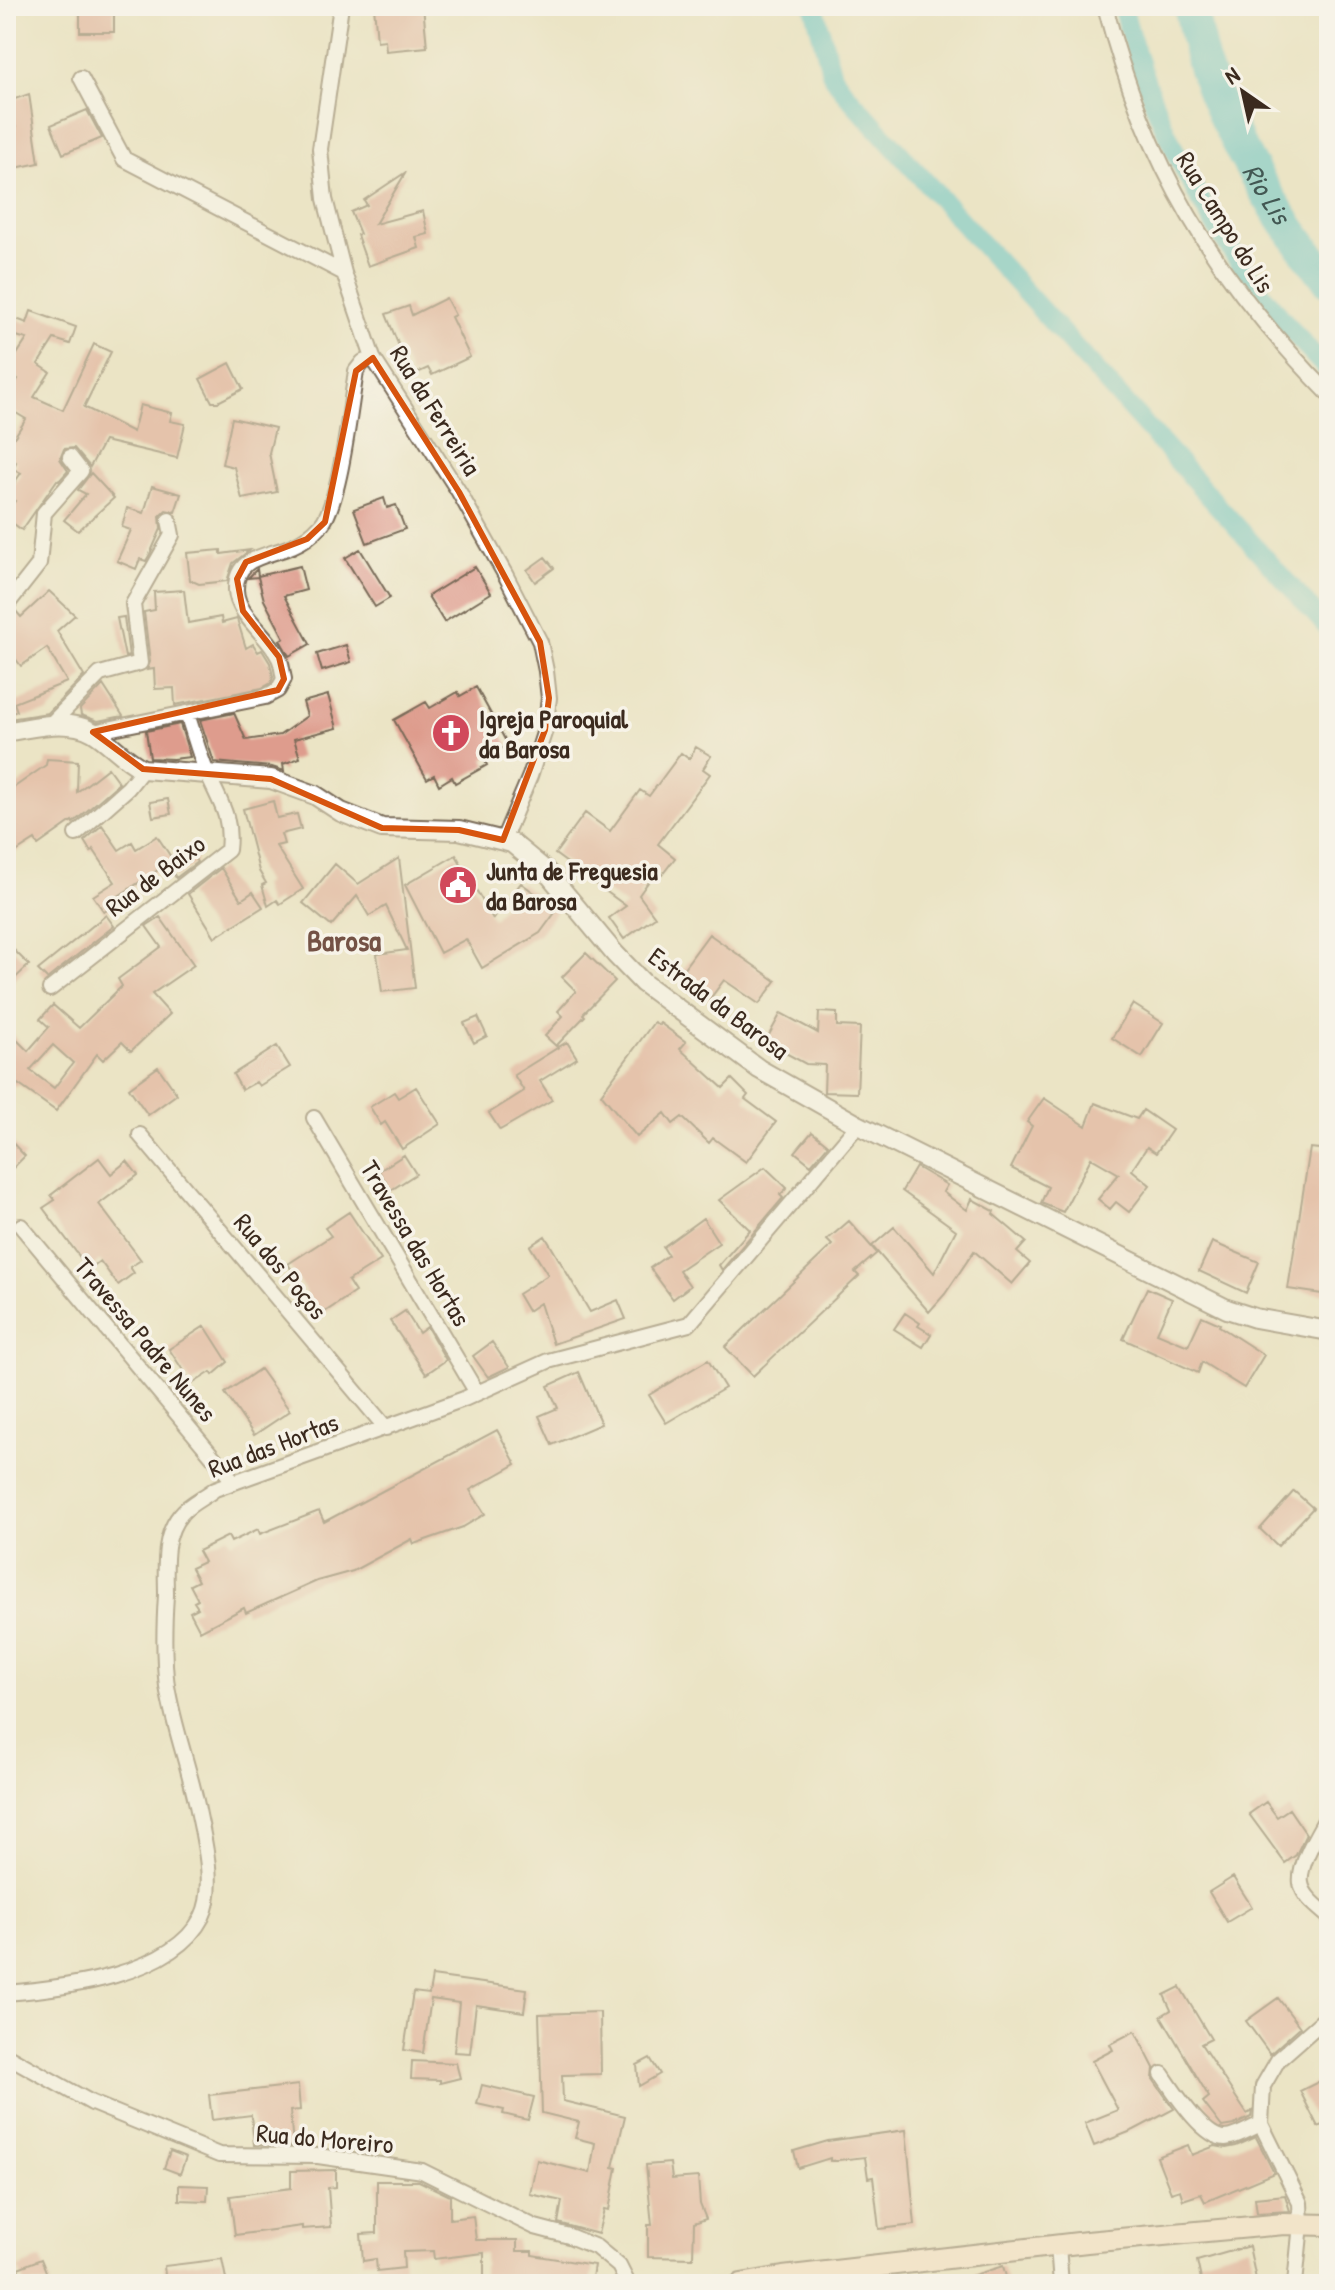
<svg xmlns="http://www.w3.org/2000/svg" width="1335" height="2290" font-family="'Patrick Hand',sans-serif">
<rect width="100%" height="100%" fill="#f7f3e8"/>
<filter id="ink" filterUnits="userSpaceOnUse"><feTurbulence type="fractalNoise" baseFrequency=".0125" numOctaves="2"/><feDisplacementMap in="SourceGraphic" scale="16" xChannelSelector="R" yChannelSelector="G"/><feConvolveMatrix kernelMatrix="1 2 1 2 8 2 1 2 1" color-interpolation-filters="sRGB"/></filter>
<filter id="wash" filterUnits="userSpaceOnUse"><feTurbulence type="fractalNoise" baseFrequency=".006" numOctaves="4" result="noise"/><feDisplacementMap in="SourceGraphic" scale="32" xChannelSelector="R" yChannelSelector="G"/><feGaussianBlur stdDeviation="1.8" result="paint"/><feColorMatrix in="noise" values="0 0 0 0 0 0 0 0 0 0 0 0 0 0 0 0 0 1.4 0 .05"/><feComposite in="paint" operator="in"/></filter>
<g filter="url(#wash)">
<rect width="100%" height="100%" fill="#ebe4c5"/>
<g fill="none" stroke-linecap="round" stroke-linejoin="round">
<path stroke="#56c3cd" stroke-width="20" d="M 814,6 L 832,75 L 848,96 L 1329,629
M 1122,6 C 1158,143 1229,270 1329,371"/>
<path stroke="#56c3cd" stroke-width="34" id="s1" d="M 1190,6 C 1195,26 1198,47 1204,66 C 1230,141 1279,220 1329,280"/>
</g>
<g id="blocks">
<path fill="#de9c8d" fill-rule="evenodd" d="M 80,6 L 114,6 L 114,32 L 80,32 Z
M 374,6 L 423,6 L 427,47 L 386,51 L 385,40 L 377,41 Z
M 29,94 L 39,163 L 6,170 L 6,132 L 16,128 L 6,102 Z
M 87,110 L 102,138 L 63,154 L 51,125 Z
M 406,172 L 375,224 L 423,211 L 428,234 L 416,237 L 419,248 L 368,266 L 357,235 L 360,234 L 351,212 L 367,205 L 364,200 Z
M 446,298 L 455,315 L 451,317 L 470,357 L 432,375 L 428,368 L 411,376 L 386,314 L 409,306 L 412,315 Z
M 31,311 L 76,327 L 70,344 L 54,339 L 38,364 L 50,372 L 34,397 L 63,410 L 94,344 L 111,352 L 84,407 L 133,432 L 140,405 L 172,413 L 170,421 L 185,424 L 177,458 L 104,441 L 90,467 L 74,448 L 64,449 L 60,459 L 68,471 L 59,481 L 57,480 L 22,530 L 6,518 L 6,513 L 15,501 L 6,495 L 21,473 L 13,469 L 16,462 L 6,455 L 6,450 L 26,419 L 6,407 L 6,398 L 18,379 L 6,371 L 27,339 L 6,333 L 11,317 L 27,323 Z
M 230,363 L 243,389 L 218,402 L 212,402 L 200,379 Z
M 232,418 L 275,428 L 269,453 L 277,492 L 242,499 L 234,467 L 222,464 Z
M 91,473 L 114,498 L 78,531 L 64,520 L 86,494 L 78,490 Z
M 152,486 L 181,494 L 175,512 L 166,510 L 160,516 L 161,529 L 150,554 L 146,561 L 140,559 L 136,569 L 117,561 L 131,530 L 122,527 L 127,508 L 144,513 Z
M 384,498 L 387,508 L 396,505 L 405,529 L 367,543 L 354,509 Z
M 360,549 L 390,598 L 375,607 L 345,558 Z
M 221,550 L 221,554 L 250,550 L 233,563 L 227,581 L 199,584 L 190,580 L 187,553 Z
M 545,557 L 554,568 L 535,582 L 527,570 Z
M 300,566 L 306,590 L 284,596 L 310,644 L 289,656 L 280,640 L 284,638 L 264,600 L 258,577 L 248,578 L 257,569 L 258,576 Z
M 475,567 L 491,593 L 444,622 L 428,596 Z
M 184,590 L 188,623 L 221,617 L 222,623 L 237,619 L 246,648 L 253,644 L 258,652 L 262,650 L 270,663 L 273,677 L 271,683 L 262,688 L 175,705 L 174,688 L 155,689 L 154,669 L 147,670 L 150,662 L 144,612 L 155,610 L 154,592 Z
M 49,591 L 75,615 L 57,631 L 84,676 L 48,713 L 9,719 L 7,715 L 17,711 L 14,703 L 67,682 L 47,648 L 21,666 L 6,646 L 6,616 L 15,610 L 21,617 Z
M 124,617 L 129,656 L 125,657 L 117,618 Z
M 346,645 L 351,662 L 322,671 L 317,654 Z
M 103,685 L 123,716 L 98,721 L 81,715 L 80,709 Z
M 476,687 L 508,745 L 484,759 L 487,765 L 455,783 L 452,777 L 439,785 L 434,775 L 427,779 L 394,720 L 426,702 L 430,708 L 458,692 L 460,696 Z
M 328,695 L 337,728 L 294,739 L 300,758 L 283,764 L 284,771 L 272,767 L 214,762 L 200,720 L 234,713 L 246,740 L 280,735 L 307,716 L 303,702 Z
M 180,724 L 190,757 L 173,759 L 150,758 L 146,731 Z
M 696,747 L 711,756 L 703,769 L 710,774 L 658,844 L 675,858 L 662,875 L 656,871 L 639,895 L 655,917 L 624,939 L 609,918 L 626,906 L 555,854 L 585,813 L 610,831 L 640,790 L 649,796 L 681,753 L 689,759 Z
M 47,759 L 78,761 L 77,792 L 108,768 L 119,783 L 73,823 L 72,821 L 38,845 L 35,840 L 16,852 L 6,838 L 6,793 L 46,765 Z
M 168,799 L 171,814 L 153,817 L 150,802 Z
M 273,801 L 277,818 L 297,814 L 301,829 L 281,834 L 284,844 L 276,846 L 303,889 L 280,904 L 277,900 L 268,906 L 262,885 L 266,883 L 259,871 L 243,809 Z
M 102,825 L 119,850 L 132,842 L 136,849 L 157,836 L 173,860 L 117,897 L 120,902 L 104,912 L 93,896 L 115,882 L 93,849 L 91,852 L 84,841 Z
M 191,853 L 197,862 L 176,878 L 170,867 Z
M 456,855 L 493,919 L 521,883 L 557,910 L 540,933 L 482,968 L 466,939 L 440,953 L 405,885 Z
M 399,858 L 415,988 L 382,992 L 377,954 L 407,950 L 386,906 L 369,916 L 357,896 L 331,926 L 303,903 L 335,864 L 358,884 Z
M 221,868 L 241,900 L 253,892 L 263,907 L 215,937 L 188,894 Z
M 106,915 L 114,926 L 47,979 L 38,970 Z
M 160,917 L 194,965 L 152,994 L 170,1014 L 131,1051 L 122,1042 L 103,1060 L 97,1054 L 56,1111 L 18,1084 L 15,1087 L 6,1079 L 6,1029 L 28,1051 L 49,1027 L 40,1019 L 53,1005 L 79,1028 L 122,986 L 118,979 L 161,947 L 146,926 ZM 53,1045 L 73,1063 L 54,1088 L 30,1070 Z
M 709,934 L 776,981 L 759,1004 L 724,980 L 709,1000 L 678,976 Z
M 6,942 L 29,965 L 6,987 Z
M 586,953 L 615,981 L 583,1014 L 585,1016 L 556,1046 L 545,1036 L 563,1016 L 558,1011 L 576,991 L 562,977 Z
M 1133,1004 L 1163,1023 L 1142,1057 L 1112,1038 Z
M 819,1012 L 837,1013 L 837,1026 L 860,1027 L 857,1093 L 824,1092 L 825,1065 L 806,1064 L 765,1042 L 781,1013 L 818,1033 Z
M 478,1017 L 487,1036 L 474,1043 L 464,1023 Z
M 654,1022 L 659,1025 L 660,1023 L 686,1042 L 680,1049 L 723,1088 L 732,1079 L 748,1095 L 745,1099 L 776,1122 L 746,1162 L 713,1138 L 709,1143 L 682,1117 L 673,1124 L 665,1113 L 637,1137 L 601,1094 Z
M 567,1042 L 577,1058 L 540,1081 L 552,1100 L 500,1130 L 489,1113 L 524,1091 L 514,1075 Z
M 277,1046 L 290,1067 L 259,1086 L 256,1082 L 242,1090 L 233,1074 Z
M 158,1067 L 177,1094 L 148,1115 L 129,1088 Z
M 416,1087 L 440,1124 L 402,1149 L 385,1122 L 381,1125 L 370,1107 L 394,1092 L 398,1098 Z
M 1044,1098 L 1086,1126 L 1095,1103 L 1137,1119 L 1143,1110 L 1172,1130 L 1156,1153 L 1147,1147 L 1132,1170 L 1150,1185 L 1129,1212 L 1116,1202 L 1110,1209 L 1098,1199 L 1119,1174 L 1091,1158 L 1063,1212 L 1041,1203 L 1048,1187 L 1011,1168 L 1032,1126 L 1027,1122 Z
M 812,1132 L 828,1145 L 811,1165 L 795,1152 Z
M 6,1136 L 25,1156 L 6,1175 Z
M 1310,1148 L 1329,1150 L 1329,1295 L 1288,1289 Z
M 404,1155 L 416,1174 L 391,1190 L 379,1171 Z
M 99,1158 L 111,1174 L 127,1161 L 138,1175 L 99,1204 L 141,1260 L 130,1267 L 134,1273 L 118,1285 L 100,1261 L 89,1269 L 43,1208 L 55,1200 L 51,1195 Z
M 765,1167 L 787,1188 L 780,1195 L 783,1198 L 722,1270 L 719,1265 L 750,1230 L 719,1200 Z
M 916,1167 L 947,1185 L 943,1192 L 967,1210 L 972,1199 L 994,1211 L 993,1214 L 1026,1242 L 1017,1252 L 1030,1263 L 1012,1284 L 974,1251 L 945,1294 L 929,1312 L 872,1246 L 894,1227 L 934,1273 L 956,1230 L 902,1191 Z
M 349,1212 L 381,1260 L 348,1281 L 355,1292 L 320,1315 L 288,1264 L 331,1236 L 325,1228 Z
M 703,1218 L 719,1243 L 679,1270 L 690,1286 L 673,1299 L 650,1268 L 668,1255 L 663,1247 Z
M 849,1221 L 877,1253 L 855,1272 L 859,1276 L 753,1376 L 725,1347 L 832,1245 L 827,1240 Z
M 545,1236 L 590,1312 L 618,1300 L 626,1319 L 553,1344 L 540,1303 L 528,1311 L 518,1294 L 548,1275 L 530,1246 Z
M 1212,1242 L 1259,1262 L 1246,1293 L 1199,1271 Z
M 1147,1288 L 1172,1299 L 1157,1333 L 1188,1346 L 1202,1316 L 1220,1324 L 1219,1326 L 1264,1355 L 1244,1388 L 1202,1362 L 1198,1373 L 1123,1339 Z
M 405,1311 L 419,1333 L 427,1327 L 446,1360 L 426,1374 L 390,1321 Z
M 905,1313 L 920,1323 L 918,1326 L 931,1334 L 923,1347 L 894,1329 Z
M 205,1326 L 228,1362 L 213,1375 L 211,1372 L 192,1384 L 169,1349 Z
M 492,1342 L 509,1367 L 488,1377 L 473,1356 Z
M 708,1360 L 725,1388 L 666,1423 L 649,1395 Z
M 260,1369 L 290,1411 L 254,1435 L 225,1393 Z
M 579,1372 L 601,1424 L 552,1445 L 539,1416 L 558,1408 L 548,1386 Z
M 497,1430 L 516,1464 L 470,1490 L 485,1514 L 463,1527 L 414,1544 L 412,1539 L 353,1571 L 317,1581 L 246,1613 L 244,1608 L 200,1631 L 190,1612 L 198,1608 L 194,1602 L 198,1600 L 190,1585 L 198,1581 L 191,1568 L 204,1562 L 198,1551 L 228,1536 L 231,1542 L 258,1529 L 260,1534 L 319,1511 L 324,1522 Z
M 1294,1491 L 1313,1508 L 1278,1546 L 1260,1529 Z
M 1266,1802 L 1277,1817 L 1289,1809 L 1306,1834 L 1296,1855 L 1285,1863 L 1249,1814 Z
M 1233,1877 L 1252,1907 L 1227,1922 L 1209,1892 Z
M 432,1976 L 527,1989 L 524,2012 L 476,2005 L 470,2053 L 454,2052 L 459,2003 L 431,1999 L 423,2053 L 404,2050 L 413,1992 L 429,1994 Z
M 1180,1987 L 1211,2039 L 1201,2044 L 1247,2114 L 1252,2111 L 1251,2117 L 1234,2125 L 1222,2127 L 1203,2102 L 1209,2097 L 1161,2016 L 1171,2010 L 1164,1995 Z
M 1278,1998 L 1300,2027 L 1270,2054 L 1246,2021 Z
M 600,2012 L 601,2074 L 562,2075 L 563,2101 L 625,2116 L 613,2167 L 617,2168 L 609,2210 L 604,2209 L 598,2234 L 558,2223 L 562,2201 L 530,2194 L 537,2160 L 590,2173 L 595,2143 L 575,2138 L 579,2122 L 542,2113 L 539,2014 Z
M 1135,2031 L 1154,2068 L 1153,2079 L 1174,2109 L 1134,2130 L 1094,2146 L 1085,2123 L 1118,2110 L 1092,2061 L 1113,2050 L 1110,2044 Z
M 650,2058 L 660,2074 L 639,2086 L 637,2065 Z
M 412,2061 L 456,2063 L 460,2078 L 440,2083 L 440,2080 L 411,2079 Z
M 1320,2081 L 1325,2090 L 1329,2088 L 1329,2122 L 1318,2127 L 1300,2091 Z
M 298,2085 L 300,2110 L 290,2111 L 293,2146 L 254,2145 L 251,2115 L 212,2120 L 209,2095 Z
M 482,2085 L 534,2097 L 528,2120 L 503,2114 L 504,2110 L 477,2104 Z
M 906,2130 L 915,2225 L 879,2229 L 873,2177 L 868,2178 L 865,2157 L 830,2161 L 830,2158 L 798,2168 L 794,2151 L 828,2141 Z
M 1256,2137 L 1274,2173 L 1205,2202 L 1201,2194 L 1183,2200 L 1180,2190 L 1171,2193 L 1157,2157 L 1188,2145 L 1192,2155 L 1215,2146 L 1226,2148 L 1236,2146 Z
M 170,2151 L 186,2157 L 180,2174 L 164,2168 Z
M 670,2163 L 672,2179 L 698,2177 L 700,2204 L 706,2219 L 694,2223 L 693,2258 L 648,2257 L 648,2225 L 652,2225 L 646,2165 Z
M 336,2170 L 336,2187 L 328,2188 L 331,2227 L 302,2229 L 302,2226 L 235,2235 L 230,2196 L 291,2188 L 291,2171 Z
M 377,2181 L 419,2181 L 450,2196 L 450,2219 L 473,2216 L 476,2240 L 517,2240 L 517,2251 L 532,2251 L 532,2255 L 594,2265 L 591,2284 L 484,2283 L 484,2253 L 434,2259 L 433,2251 L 403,2252 L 404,2268 L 377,2271 L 376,2259 L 363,2261 L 361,2234 L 377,2233 Z
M 179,2185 L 208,2186 L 207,2201 L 179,2200 Z
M 1285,2195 L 1290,2211 L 1257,2213 L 1255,2198 Z
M 1249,2246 L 1257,2284 L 1202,2284 L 1197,2261 Z
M 41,2259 L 51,2284 L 24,2284 L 18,2268 Z
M 222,2259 L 227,2284 L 166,2284 L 164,2266 Z
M 1003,2266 L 1008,2284 L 958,2284 L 958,2280 Z"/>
</g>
</g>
<g filter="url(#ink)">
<use href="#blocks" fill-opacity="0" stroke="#796b58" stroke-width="2"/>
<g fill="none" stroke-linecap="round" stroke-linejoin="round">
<g stroke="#796b58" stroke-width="18">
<path id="minor" d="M 341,6 L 320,149 L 325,199 L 344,273 L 373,358 L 459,492 L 506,576 L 540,642 L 546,671 L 549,698 L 545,730 L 530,776 L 503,840
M 1105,6 C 1146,166 1214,277 1329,394
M 81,78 L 124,159 L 344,273
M 6,606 L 39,564 L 44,513 L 81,471 L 70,457
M 49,726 L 100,674 L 140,663 L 133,604 L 172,535 L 169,520
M 93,732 L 265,697 L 278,690 L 284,679 C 282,671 282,662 278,656 C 267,634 237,615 236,590 C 235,555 268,557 292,546 C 304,541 313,534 321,525 C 340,505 351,402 356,371 L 363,362 L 373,358
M 76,834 L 128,788 L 143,769
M 50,989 L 228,850 C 232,816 220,803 207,773 C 199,754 194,734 187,714
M 314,1118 L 477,1393
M 140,1135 L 386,1428
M 21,1226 L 234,1482
M 1329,1813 C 1320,1830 1298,1864 1301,1883 C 1303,1897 1319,1908 1329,1917
M 6,1993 C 64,1988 172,1976 202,1917 C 216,1889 205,1844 199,1815 C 191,1772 174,1729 167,1686 C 163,1656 164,1625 166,1595 C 166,1568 162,1536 181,1514 C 189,1504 205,1497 215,1489 L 464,1399 L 548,1361 L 689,1324 L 858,1125
M 6,2055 L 92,2103 L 219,2155 L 318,2156 L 422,2171 L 535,2227 L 569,2236 L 596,2247 L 619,2266 L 628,2284
M 1162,2074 C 1173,2090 1203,2138 1225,2138 C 1235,2138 1251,2128 1261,2124
M 1058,2246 L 1061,2284
M 1295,2284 L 1301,2224 L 1300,2203 L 1261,2124 L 1263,2086 L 1278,2060 L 1329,2015"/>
</g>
<g stroke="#796b58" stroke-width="22">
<path id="tertiary" d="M 6,732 C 31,727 69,718 93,732 C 110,742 123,759 143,769 L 271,779 L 315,795 L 341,812 L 382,828 L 459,830 L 512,843 L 547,872 L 615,954 L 643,983 L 759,1069 L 858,1125 L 1227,1309 L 1255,1318 L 1329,1331"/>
</g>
<g stroke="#796b58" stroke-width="24">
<path id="secondary" d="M 741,2284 L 783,2277 L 1087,2242 L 1284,2224 L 1329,2225"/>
</g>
<use href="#minor" stroke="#fff" stroke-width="14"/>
<use href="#tertiary" stroke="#fff" stroke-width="18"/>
<use href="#secondary" stroke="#fbe5cf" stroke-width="20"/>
</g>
</g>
<path d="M0 0H1335V2290H0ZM 373,358 L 459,492 L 540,642 L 549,698 L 545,730 L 503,840 L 459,830 L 382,828 L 271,779 L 143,769 L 93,732 L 278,690 L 284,679 L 279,657 L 243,611 L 237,579 L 246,562 L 307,539 L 325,522 L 356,371 Z" fill="#ebe4c5" fill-opacity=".55" fill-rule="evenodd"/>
<path fill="none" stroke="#d7540e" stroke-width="6" stroke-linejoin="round" d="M 373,358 L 459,492 L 540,642 L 549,698 L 545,730 L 503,840 L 459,830 L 382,828 L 271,779 L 143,769 L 93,732 L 278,690 L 284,679 L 279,657 L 243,611 L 237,579 L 246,562 L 307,539 L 325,522 L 356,371 Z"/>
<defs>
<g id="church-disc" transform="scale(2)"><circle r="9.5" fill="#d1495b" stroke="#f7f3e8"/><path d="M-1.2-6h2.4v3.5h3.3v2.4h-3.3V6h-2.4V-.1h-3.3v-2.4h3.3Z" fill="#fff"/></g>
<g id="civic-disc" transform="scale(2)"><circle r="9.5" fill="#d1495b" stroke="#f7f3e8"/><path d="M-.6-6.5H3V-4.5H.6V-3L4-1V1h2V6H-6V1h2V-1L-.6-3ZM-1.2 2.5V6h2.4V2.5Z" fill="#fff"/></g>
</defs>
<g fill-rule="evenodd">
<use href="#church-disc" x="451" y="733"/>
<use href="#civic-disc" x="458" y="885"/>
</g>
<g text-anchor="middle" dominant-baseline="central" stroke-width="7" stroke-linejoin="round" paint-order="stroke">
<g font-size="26" fill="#3b2a1e" stroke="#f7f3e8">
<text transform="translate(1226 222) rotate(58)">Rua Campo do Lis</text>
<text transform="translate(436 410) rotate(58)">Rua da Ferreiria</text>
<text transform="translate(155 875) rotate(-37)">Rua de Baixo</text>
<text transform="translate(719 1003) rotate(37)">Estrada da Barosa</text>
<text transform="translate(416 1243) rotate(59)">Travessa das Hortas</text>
<text transform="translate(281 1266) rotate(50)">Rua dos Poços</text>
<text transform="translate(146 1339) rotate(50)">Travessa Padre Nunes</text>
<text transform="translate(273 1445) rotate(-21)">Rua das Hortas</text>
<text transform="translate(325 2138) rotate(5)">Rua do Moreiro</text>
</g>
<g font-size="26" font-weight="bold" fill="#3b2a1e" stroke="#f7f3e8" text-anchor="start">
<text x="479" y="718">Igreja Paroquial<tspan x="479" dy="30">da Barosa</tspan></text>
<text x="486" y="870">Junta de Freguesia<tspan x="486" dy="30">da Barosa</tspan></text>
</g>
<g font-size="28" font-style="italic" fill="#435853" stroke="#f7f3e8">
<text stroke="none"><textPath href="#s1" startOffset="204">Rio Lis</textPath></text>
</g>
<g font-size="30" font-weight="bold" fill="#745245" stroke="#f7f3e8">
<text x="344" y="940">Barosa</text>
</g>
</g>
<rect width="1335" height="2290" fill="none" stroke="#f7f3e8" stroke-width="32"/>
<g transform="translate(1243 92) rotate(326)" stroke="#f7f3e8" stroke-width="6" paint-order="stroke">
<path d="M0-6L14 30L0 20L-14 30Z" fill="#3b2a1e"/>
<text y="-12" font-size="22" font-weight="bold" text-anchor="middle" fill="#3b2a1e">N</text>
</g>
</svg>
